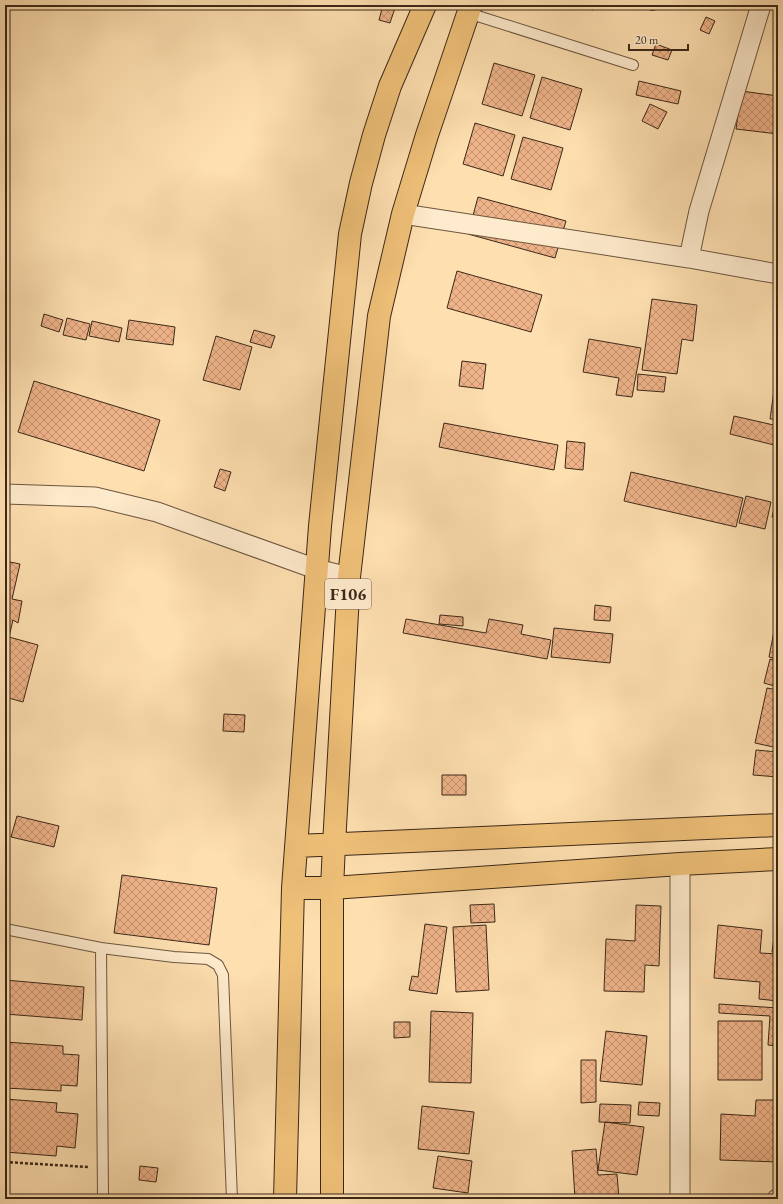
<svg xmlns="http://www.w3.org/2000/svg" width="783" height="1204" font-family="'EB Garamond',serif">
<defs>
<pattern id="building-cross-hatch" width="8" height="8" patternUnits="userSpaceOnUse"><rect width="8" height="8" fill="#f0b48a"/><path d="M0 0l8 8M0 8l8-8" fill="none" stroke="#c49270"/></pattern>
</defs>
<rect width="100%" height="100%" fill="#fedfb0"/>
<filter id="stains"><feTurbulence type="fractalNoise" baseFrequency=".005" numOctaves="4"/><feColorMatrix values="0 0 0 0 .2 0 0 0 0 .09 0 0 0 0 .02 0 0 0 .5 -.17"/></filter>
<radialGradient id="worn" r=".72"><stop offset=".6" stop-color="#630" stop-opacity="0"/><stop offset="1" stop-color="#630" stop-opacity=".3"/></radialGradient>
<path fill="url(#building-cross-hatch)" stroke="#3b2818" d="M 383,5 L 396,5 L 390,23 L 379,20 Z
M 579,5 L 594,5 L 593,10 L 579,7 Z
M 706,17 L 715,21 L 709,34 L 700,30 Z
M 656,44 L 672,50 L 668,60 L 652,55 Z
M 494,63 L 535,75 L 522,116 L 482,104 Z
M 542,77 L 582,89 L 570,130 L 530,118 Z
M 639,81 L 681,91 L 678,104 L 636,95 Z
M 741,91 L 778,96 L 778,134 L 736,129 Z
M 650,104 L 667,112 L 658,129 L 642,121 Z
M 475,123 L 515,135 L 503,176 L 463,164 Z
M 523,137 L 563,148 L 551,190 L 511,179 Z
M 478,197 L 566,221 L 555,258 L 468,234 Z
M 457,271 L 542,295 L 531,332 L 447,308 Z
M 5,294 L 9,295 L 5,314 Z
M 652,299 L 697,305 L 693,341 L 682,339 L 677,374 L 642,370 Z
M 44,314 L 63,320 L 59,332 L 41,326 Z
M 67,318 L 90,324 L 86,340 L 63,335 Z
M 129,320 L 175,327 L 173,345 L 126,339 Z
M 92,321 L 122,328 L 119,342 L 89,336 Z
M 254,330 L 275,336 L 271,348 L 250,342 Z
M 216,336 L 252,347 L 240,390 L 203,380 Z
M 589,339 L 641,348 L 632,397 L 616,395 L 619,378 L 583,372 Z
M 462,361 L 486,364 L 483,389 L 459,386 Z
M 638,374 L 666,377 L 664,392 L 637,390 Z
M 776,376 L 778,376 L 778,419 L 770,419 Z
M 34,381 L 160,420 L 144,471 L 18,432 Z
M 734,416 L 778,426 L 778,446 L 730,434 Z
M 444,423 L 558,445 L 554,470 L 439,447 Z
M 567,441 L 585,443 L 583,470 L 565,468 Z
M 220,469 L 231,472 L 225,491 L 214,487 Z
M 631,472 L 743,498 L 736,527 L 624,501 Z
M 746,496 L 771,502 L 765,529 L 739,523 Z
M 776,500 L 778,501 L 778,519 L 772,517 Z
M 5,561 L 20,564 L 12,599 L 22,601 L 18,623 L 13,620 L 9,637 L 38,645 L 23,702 L 5,697 Z
M 595,605 L 611,607 L 610,621 L 594,620 Z
M 440,615 L 463,617 L 463,626 L 439,624 Z
M 406,619 L 486,633 L 489,619 L 523,625 L 521,634 L 551,640 L 547,659 L 403,633 Z
M 554,628 L 613,634 L 610,663 L 551,657 Z
M 774,631 L 778,632 L 778,659 L 769,657 Z
M 770,659 L 778,661 L 778,687 L 764,683 Z
M 767,688 L 778,690 L 778,748 L 755,743 Z
M 224,714 L 245,715 L 244,732 L 223,731 Z
M 756,750 L 778,752 L 778,777 L 753,775 Z
M 442,775 L 466,775 L 466,795 L 442,795 Z
M 17,816 L 59,826 L 54,847 L 11,837 Z
M 122,875 L 217,888 L 209,945 L 114,933 Z
M 494,904 L 495,922 L 471,923 L 470,905 Z
M 636,905 L 661,906 L 659,966 L 645,965 L 644,992 L 604,991 L 606,939 L 635,941 Z
M 776,922 L 778,922 L 778,953 L 772,952 Z
M 425,924 L 447,927 L 437,994 L 409,990 L 412,976 L 418,977 Z
M 486,925 L 489,990 L 456,992 L 453,927 Z
M 718,925 L 762,930 L 760,953 L 778,954 L 778,1001 L 759,999 L 760,982 L 714,978 Z
M 5,980 L 84,987 L 82,1020 L 5,1014 Z
M 719,1004 L 778,1008 L 778,1046 L 768,1045 L 770,1016 L 719,1013 Z
M 431,1011 L 473,1013 L 471,1083 L 429,1082 Z
M 718,1021 L 762,1021 L 762,1080 L 718,1080 Z
M 394,1022 L 410,1022 L 410,1037 L 394,1038 Z
M 606,1031 L 647,1036 L 642,1085 L 600,1081 Z
M 5,1042 L 63,1046 L 63,1054 L 79,1055 L 77,1086 L 61,1085 L 61,1091 L 5,1088 Z
M 581,1060 L 596,1060 L 596,1102 L 581,1103 Z
M 5,1099 L 57,1103 L 56,1112 L 78,1114 L 75,1148 L 57,1146 L 56,1156 L 5,1152 Z
M 756,1100 L 778,1100 L 778,1162 L 720,1160 L 721,1114 L 755,1116 Z
M 639,1102 L 660,1103 L 659,1116 L 638,1115 Z
M 600,1104 L 631,1105 L 630,1123 L 599,1122 Z
M 422,1106 L 474,1112 L 469,1154 L 418,1149 Z
M 605,1122 L 644,1127 L 637,1175 L 598,1170 Z
M 596,1149 L 598,1175 L 617,1174 L 619,1199 L 575,1199 L 572,1151 Z
M 438,1156 L 472,1161 L 468,1193 L 433,1188 Z
M 140,1166 L 158,1168 L 156,1182 L 139,1180 Z"/>
<g fill="none" stroke-linecap="round" stroke-linejoin="round">
<g stroke="#6c563e" stroke-width="12">
<path id="service" d="M 652,5 L 653,5
M 468,13 L 633,65
M 5,929 L 101,948 L 103,1199
M 101,948 L 174,957 L 208,959 L 218,965 L 223,975 L 232,1199"/>
</g>
<g stroke="#6c563e" stroke-width="21">
<path id="minor" d="M 761,5 L 699,211 L 689,258 L 778,274
M 403,214 L 689,258
M 5,494 L 95,497 L 157,512 L 316,569 L 349,577
M 680,1199 L 680,864
M 777,1199 L 778,1199"/>
</g>
<g stroke="#3b2818" stroke-width="24">
<path id="primary" d="M 296,846 L 778,825
M 293,888 L 332,888 L 680,864 L 778,859
M 285,1199 L 293,888 L 320,526 L 350,234 L 361,183 L 374,135 L 390,86 L 425,5
M 332,1199 L 332,888 L 334,845 L 349,577 L 379,316 L 403,214 L 427,135 L 471,5"/>
</g>
<path stroke="#3b2818" stroke-width="2.5" stroke-dasharray="3 2" stroke-linecap="butt" d="M 5,1162 L 88,1167"/>
<use href="#service" stroke="#feeacc" stroke-width="10"/>
<use href="#minor" stroke="#feeacc" stroke-width="19"/>
<use href="#primary" stroke="#efc078" stroke-width="22"/>
</g>
<g text-anchor="middle" dominant-baseline="central" stroke-width="3.5" stroke-linejoin="round" paint-order="stroke">
<rect fill="#feeacc" stroke="#76624e" stroke-width="1" x="325" y="579" width="46" height="30" rx="3"/>
<g font-size="17" font-weight="bold" fill="#3b2818">
<text x="348" y="594">F106</text>
</g>
</g>
<rect width="783" height="1204" fill="none" stroke="#fedfb0" stroke-width="20"/>
<rect x="6" y="6" width="771" height="1192" fill="none" stroke="#3b2818" stroke-width="2"/>
<rect x="10" y="10" width="763" height="1184" fill="none" stroke="#3b2818"/>
<path d="M629 44v6h59v-6" fill="none" stroke="#3b2818" stroke-width="2"/>
<text x="635" y="44" font-size="12" fill="#3b2818" stroke="#feeacc" stroke-width="3" paint-order="stroke">20 m</text>
<rect width="100%" height="100%" filter="url(#stains)"/>
<rect width="100%" height="100%" fill="url(#worn)"/>
</svg>
